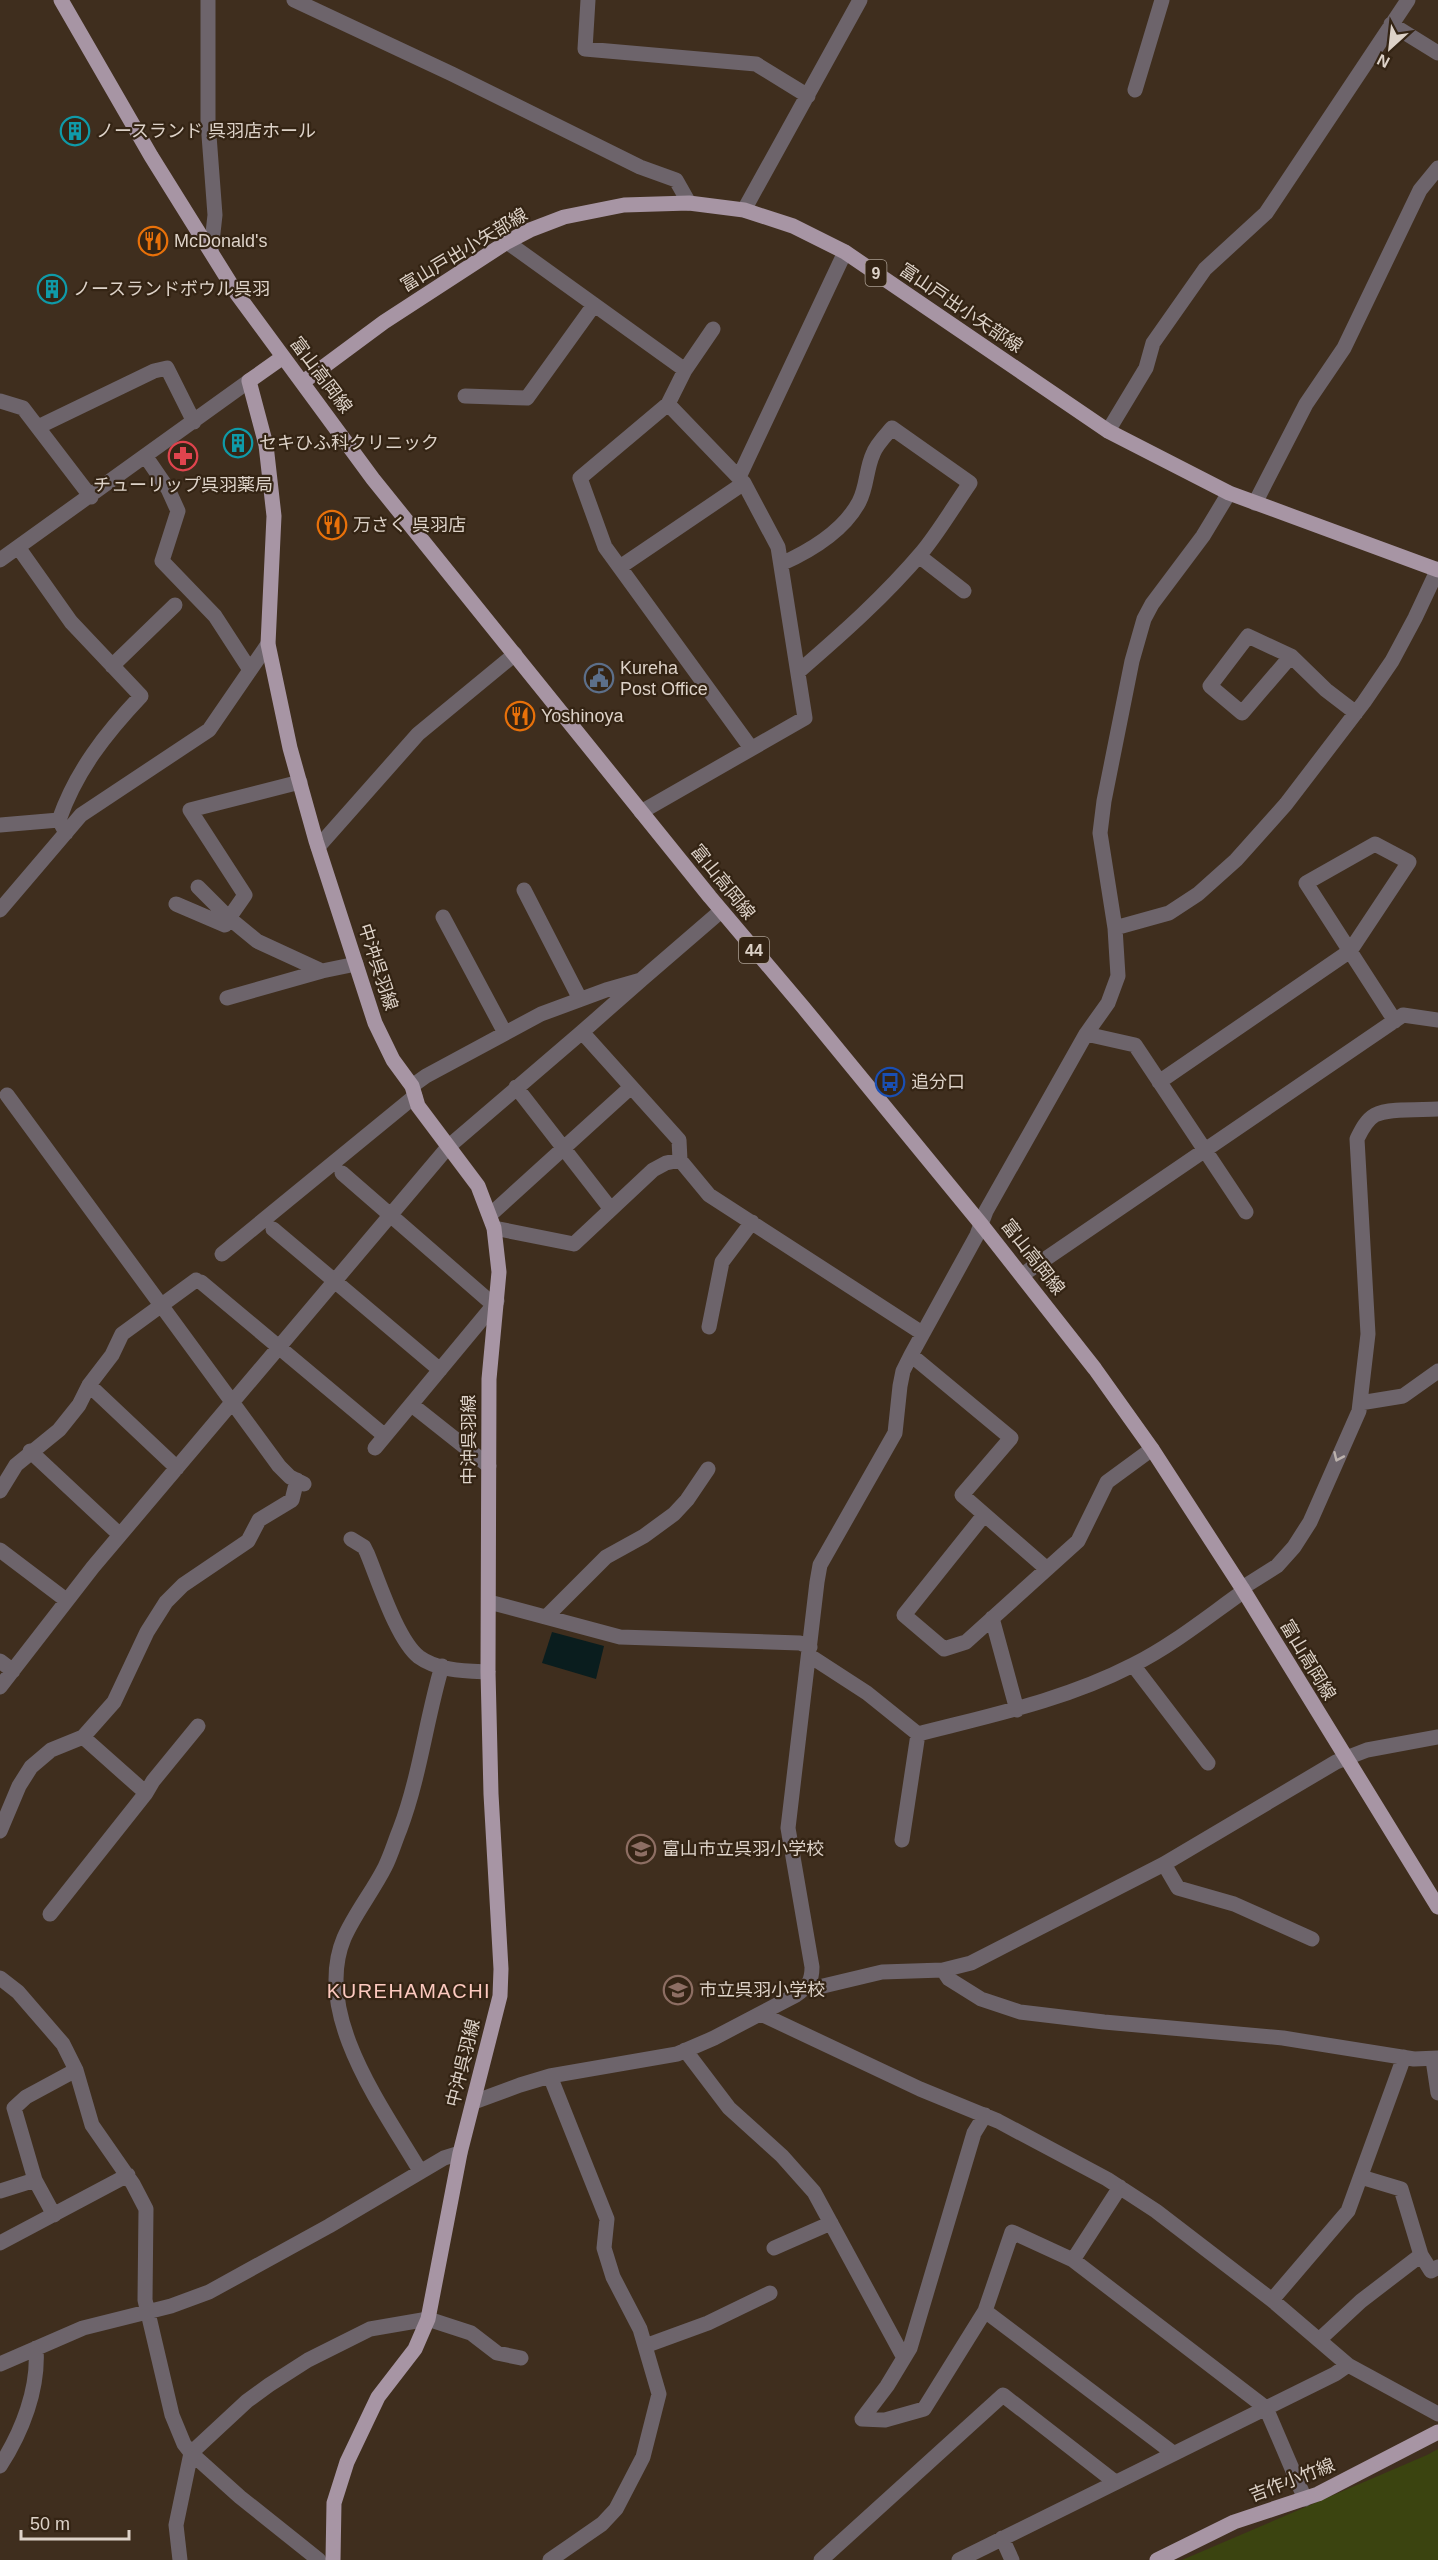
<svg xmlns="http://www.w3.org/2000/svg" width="1438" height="2560" font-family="Arial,'Noto Sans JP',sans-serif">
<rect width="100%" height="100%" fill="#3f2e1e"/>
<path fill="#3b4410" d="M 1438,2449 L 1438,2560 L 1182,2560 L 1427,2455 Z"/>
<path fill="#0a1d1e" d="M 552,1632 L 604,1646 L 596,1679 L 542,1663 Z"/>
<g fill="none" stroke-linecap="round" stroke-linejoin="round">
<path stroke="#6d646b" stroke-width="15" d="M 208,0 L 208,122 L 215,215 L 211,251
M 294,0 L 452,74 L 640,167 L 676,180 L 689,203
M 588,0 L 585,49 L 756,64 L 808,96
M 1391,24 L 1438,53
M 1135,90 L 1162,0
M 744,210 L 860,0
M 507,242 L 685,370
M 713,329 L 685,370 L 668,404 L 580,478 L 605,547 L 751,748
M 465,396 L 527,398 L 594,305
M 0,401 L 23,408 L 91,497
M 38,427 L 154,371 L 167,368 L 194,422
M 1108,431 L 1146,368 L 1153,343 L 1205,269 L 1266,213 L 1408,0
M 146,457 L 168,489 L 178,511 L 162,561 L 215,616 L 250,670
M 739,477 L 845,252
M 1255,503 L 1306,404 L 1344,348 L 1420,190 L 1438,168
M 18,547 L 71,622 L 141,696 C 106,733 76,771 59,820 L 66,833
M 919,556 L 964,591
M 0,560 L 249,381
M 781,564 C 810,551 843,532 859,502 C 867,487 866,469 873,454 C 876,445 886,435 892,428 L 970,483 C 954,506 940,530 923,551 C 885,596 842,634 798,672
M 620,567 L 744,483
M 1291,656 L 1242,713 L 1210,686 L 1248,636 L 1291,656 L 1326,690 L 1356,713
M 112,666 L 175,605
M 641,812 L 805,718 L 778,547 L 744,483 L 668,404
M 0,825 L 59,820
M 318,847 L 418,734 L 515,654
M 198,887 L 229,918 L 245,895 L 190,810 L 300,782
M 524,890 L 580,999
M 176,904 L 225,925 L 229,918 L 257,941 L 322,971
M 0,910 L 81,815 L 209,730 L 268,644
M 443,917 L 505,1033
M 1115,928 L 1169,913 L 1198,894 L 1236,860 L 1286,804 L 1364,702 L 1392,661 L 1415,618 L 1438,569
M 641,980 L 582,1032 L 679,1140 L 680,1160 L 709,1195 L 922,1333
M 227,998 L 322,971 L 356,964
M 1086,1034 L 1135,1045 L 1246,1212
M 1159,1082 L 1350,951 L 1409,862 L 1375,844 L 1306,883 L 1395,1021
M 412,1086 L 426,1076 L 541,1014 L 606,990 L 641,980 L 721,911
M 516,1087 L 610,1208
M 7,1095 L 279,1466 L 290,1477 L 304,1484
M 342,1173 L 488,1300 L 497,1301
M 490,1215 L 631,1087
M 494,1228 L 574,1244 L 653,1170 L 666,1163 L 680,1160
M 273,1229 L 440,1370
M 222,1254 L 415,1096
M 1022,1275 L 1403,1015 L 1438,1020
M 201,1282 L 385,1436
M 709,1327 L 722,1262 L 752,1222
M 911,1355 L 1011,1438 L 962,1495 L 1047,1569
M 89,1385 L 177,1468
M 1360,1403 L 1403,1396 L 1438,1371
M 412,1405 L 489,1466
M 375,1448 L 497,1301
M 30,1451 L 120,1535
M 0,1491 L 16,1465 L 59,1430 L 79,1405 L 89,1385 L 112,1355 L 122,1334 L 196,1280
M 984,1515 L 904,1615 L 944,1649 L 966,1642 L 1078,1541 L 1107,1482 L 1152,1449
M 351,1539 L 364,1547 L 367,1553 C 378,1579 397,1640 419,1657 C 438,1671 466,1671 488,1672
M 0,1550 L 66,1600
M 1242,1588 L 1277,1566 L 1294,1547 L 1310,1522 L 1359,1411 L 1368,1334 L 1357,1139 C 1361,1131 1366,1120 1375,1115 C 1388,1108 1422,1110 1438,1109
M 489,1602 L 620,1637 L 800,1643 L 810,1647
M 547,1616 L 606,1557 L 644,1536 L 674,1514 L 687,1500 L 708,1469
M 992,1618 L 1017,1710
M 810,1656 L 867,1693 L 918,1734
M 0,1661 L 13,1671
M 1133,1665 L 1208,1763
M 0,1687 L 93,1567 L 448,1147 L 582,1032
M 918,1734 C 992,1715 1065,1700 1133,1665 C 1173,1645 1207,1617 1244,1591
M 146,1793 L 153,1781 L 198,1726
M 0,1831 L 19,1786 L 31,1767 L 51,1750 L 83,1737 L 114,1702 L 147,1632 L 166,1602 L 183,1585 L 248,1541 L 259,1520 L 292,1500 L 297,1480
M 902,1840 L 918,1734
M 1164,1864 L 1178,1888 L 1234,1904 L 1312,1939
M 50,1914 L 146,1793 L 83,1737
M 943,1970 L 949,1979 L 981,1999 L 1020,2012 L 1104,2022 L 1283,2038 L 1414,2059 L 1438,2058
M 0,1978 L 18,1992 L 63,2044 L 76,2070 L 92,2125 L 133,2184 L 146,2209 L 145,2300 L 172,2415 L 184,2444 L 191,2453 L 176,2525 L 180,2560
M 807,1987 L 819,1987 L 882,1972 L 943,1970 L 971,1963 L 1164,1864 L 1336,1762 L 1367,1750 L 1438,1737
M 761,2014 L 920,2089 L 998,2121 L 1107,2179 L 1156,2211 L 1272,2300 L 1348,2365 L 1438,2414
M 685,2050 L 729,2108 L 782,2156 L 814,2192 L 904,2358
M 1433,2060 L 1438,2093
M 550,2076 L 607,2219 L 604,2248 L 613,2277 L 640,2329 L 659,2394 L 643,2457 L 616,2509 L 602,2524 L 550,2560
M 474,2102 L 520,2085 L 550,2076 L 677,2054 L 714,2038 L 796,1995 C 808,1987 812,1981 812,1967 L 788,1828 L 817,1582 L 820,1565 L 895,1433 L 900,1386 L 903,1371 L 911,1355 L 977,1235 L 986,1211 L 1086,1034 L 1108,1003 L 1118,976 L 1115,928 L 1100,833 L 1104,801 L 1132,661 L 1144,619 L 1152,604 L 1203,536 L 1229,493
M 420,2171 C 383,2108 312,2014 344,1938 C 355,1913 373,1891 385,1867 C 391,1855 395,1841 400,1829 C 420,1776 426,1720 442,1666
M 1361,2177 L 1401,2189 L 1421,2255 L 1431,2271 L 1438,2267
M 0,2191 L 35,2180
M 54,2215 L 35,2180 L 14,2108 L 26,2097 L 76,2070
M 0,2243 L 128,2175
M 774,2248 L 831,2223
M 1073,2260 L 1120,2187
M 1272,2300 L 1348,2211 L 1404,2057
M 985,2311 L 1173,2453
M 1320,2339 L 1361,2301 L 1421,2255
M 645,2346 L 708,2323 L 770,2293
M 0,2364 L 83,2328 L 171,2306 L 209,2292 L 329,2226 L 444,2158 L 460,2153
M 862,2419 L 885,2420 L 924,2409 L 985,2311 L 1012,2232 L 1073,2260 L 1266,2408 L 1305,2499
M 862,2419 L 887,2386 L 910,2348 L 974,2133 L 985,2115
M 0,2466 C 22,2432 39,2389 36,2348
M 1002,2538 L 1012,2560
M 319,2560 L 240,2497 L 191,2453 L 247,2401 L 269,2385 L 308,2360 L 370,2329 L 428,2319 L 471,2333 L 497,2353 L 521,2358
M 821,2560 L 1003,2395 L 1115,2482
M 959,2560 L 1335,2374 L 1348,2365"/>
<path stroke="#a795a4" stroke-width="15" d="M 61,0 L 151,156 L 237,294 L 373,479 L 710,897 L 803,1007 L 981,1224 L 1095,1369 L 1152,1449 L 1242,1588 L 1438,1907
M 283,357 L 249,381 L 266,445 L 274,516 L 268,644 L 290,748 L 316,841 L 375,1023 L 393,1060 L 412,1086 L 418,1106 L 478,1186 L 494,1228 L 499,1272 L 489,1379 L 488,1672 L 491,1794 L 501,1969 L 500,1996 L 460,2153 L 428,2319 L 415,2349 L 378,2397 L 347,2462 L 334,2503 L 333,2560
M 303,382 L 384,322 L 507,242 L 530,230 L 564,217 L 624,205 L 689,203 L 744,210 L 793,226 L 845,252 L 1108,431 L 1229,493 L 1438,570
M 1157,2560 L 1234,2522 L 1318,2494 L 1438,2432"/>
</g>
<defs><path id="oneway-chevron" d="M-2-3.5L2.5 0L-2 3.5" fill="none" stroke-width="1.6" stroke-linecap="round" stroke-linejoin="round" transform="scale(1.5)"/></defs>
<use stroke="#bbb1ac" href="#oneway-chevron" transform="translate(1338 1457) rotate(114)"/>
<defs>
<g id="building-ring" transform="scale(1.5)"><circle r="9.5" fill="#342414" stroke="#0f9aa8" stroke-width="1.5"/><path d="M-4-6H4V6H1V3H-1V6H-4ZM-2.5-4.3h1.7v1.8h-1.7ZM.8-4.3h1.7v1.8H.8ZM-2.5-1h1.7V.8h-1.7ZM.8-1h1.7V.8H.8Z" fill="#0f9aa8"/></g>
<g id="restaurant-ring" transform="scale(1.5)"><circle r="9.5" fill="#342414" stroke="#e8710a" stroke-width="1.5"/><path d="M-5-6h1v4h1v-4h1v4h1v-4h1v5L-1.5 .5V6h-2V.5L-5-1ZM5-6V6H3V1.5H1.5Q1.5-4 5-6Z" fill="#e8710a"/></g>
<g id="pharmacy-ring" transform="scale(1.5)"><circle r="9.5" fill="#342414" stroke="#e0444e" stroke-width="1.5"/><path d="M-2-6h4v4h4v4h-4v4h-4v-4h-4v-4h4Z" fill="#e0444e"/></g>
<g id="civic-ring" transform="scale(1.5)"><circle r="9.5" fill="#342414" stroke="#5c6f8a" stroke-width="1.5"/><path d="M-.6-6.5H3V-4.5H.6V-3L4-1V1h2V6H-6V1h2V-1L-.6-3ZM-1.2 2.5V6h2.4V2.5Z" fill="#5c6f8a"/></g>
<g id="bus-ring" transform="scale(1.5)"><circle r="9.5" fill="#342414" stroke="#1a4fb4" stroke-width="1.5"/><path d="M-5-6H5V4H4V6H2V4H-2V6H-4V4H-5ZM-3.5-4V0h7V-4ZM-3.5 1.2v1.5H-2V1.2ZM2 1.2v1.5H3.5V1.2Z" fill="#1a4fb4"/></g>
<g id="school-ring" transform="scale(1.5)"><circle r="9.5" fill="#342414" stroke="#8d6e63" stroke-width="1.5"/><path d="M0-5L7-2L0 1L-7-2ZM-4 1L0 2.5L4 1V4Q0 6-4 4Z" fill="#8d6e63"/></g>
</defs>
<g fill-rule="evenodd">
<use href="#building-ring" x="75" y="131"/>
<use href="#restaurant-ring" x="153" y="241"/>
<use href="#building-ring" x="52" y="289"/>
<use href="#building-ring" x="238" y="443"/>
<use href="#pharmacy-ring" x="183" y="456"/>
<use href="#restaurant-ring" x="332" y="525"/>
<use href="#civic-ring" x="599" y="678"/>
<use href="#restaurant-ring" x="520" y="716"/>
<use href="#bus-ring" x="890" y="1082"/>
<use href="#school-ring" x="641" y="1849"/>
<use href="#school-ring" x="678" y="1990"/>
</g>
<g text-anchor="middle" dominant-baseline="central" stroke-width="4.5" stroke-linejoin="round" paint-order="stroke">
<g fill="#342414" stroke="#aa9e92" stroke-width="1.5">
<rect x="865.5" y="260" width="21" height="26" rx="4.5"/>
<rect x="739" y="937" width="30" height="26" rx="4.5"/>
</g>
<g font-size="16" font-weight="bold" fill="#ddd2c8">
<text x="876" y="273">9</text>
<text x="754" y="950">44</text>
</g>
<g font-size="18" fill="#ddd2c8" stroke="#342414" text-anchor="start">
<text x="96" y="131">ノースランド 呉羽店ホール</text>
<text x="174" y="241">McDonald's</text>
<text x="73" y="289">ノースランドボウル呉羽</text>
<text x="259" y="443">セキひふ科クリニック</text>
<text x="183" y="485" text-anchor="middle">チューリップ呉羽薬局</text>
<text x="353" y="525">万さく 呉羽店</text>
<text x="620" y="668">Kureha<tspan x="620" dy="21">Post Office</tspan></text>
<text x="541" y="716">Yoshinoya</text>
<text x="911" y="1082">追分口</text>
<text x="662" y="1849">富山市立呉羽小学校</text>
<text x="699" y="1990">市立呉羽小学校</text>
</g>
<g font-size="18" fill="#ddd2c8" stroke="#342414">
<text transform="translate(464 250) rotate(-31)">富山戸出小矢部線</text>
<text transform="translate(961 308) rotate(34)">富山戸出小矢部線</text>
<text transform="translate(321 375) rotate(53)">富山高岡線</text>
<text transform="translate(723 882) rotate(51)">富山高岡線</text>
<text transform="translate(378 967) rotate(72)">中沖呉羽線</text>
<text transform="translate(1033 1257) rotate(52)">富山高岡線</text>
<text transform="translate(469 1440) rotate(-90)">中沖呉羽線</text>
<text transform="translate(1308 1660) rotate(59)">富山高岡線</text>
<text transform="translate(463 2063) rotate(-76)">中沖呉羽線</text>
<text transform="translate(1292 2480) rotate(-21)">吉作小竹線</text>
</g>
<g font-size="20" letter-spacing="1.5" fill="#fcc9bf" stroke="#342414">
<text x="409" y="1991">KUREHAMACHI</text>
</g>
</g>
<g transform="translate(1390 48) rotate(207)" stroke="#342414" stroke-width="4.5" paint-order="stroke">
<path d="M0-4.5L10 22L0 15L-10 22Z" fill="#ddd2c8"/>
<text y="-9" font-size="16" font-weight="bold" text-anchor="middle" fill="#ddd2c8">N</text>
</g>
<path d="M21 2530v9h108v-9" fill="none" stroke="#ddd2c8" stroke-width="3"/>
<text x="30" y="2530" font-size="18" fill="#ddd2c8" stroke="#342414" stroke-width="4.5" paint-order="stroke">50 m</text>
</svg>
